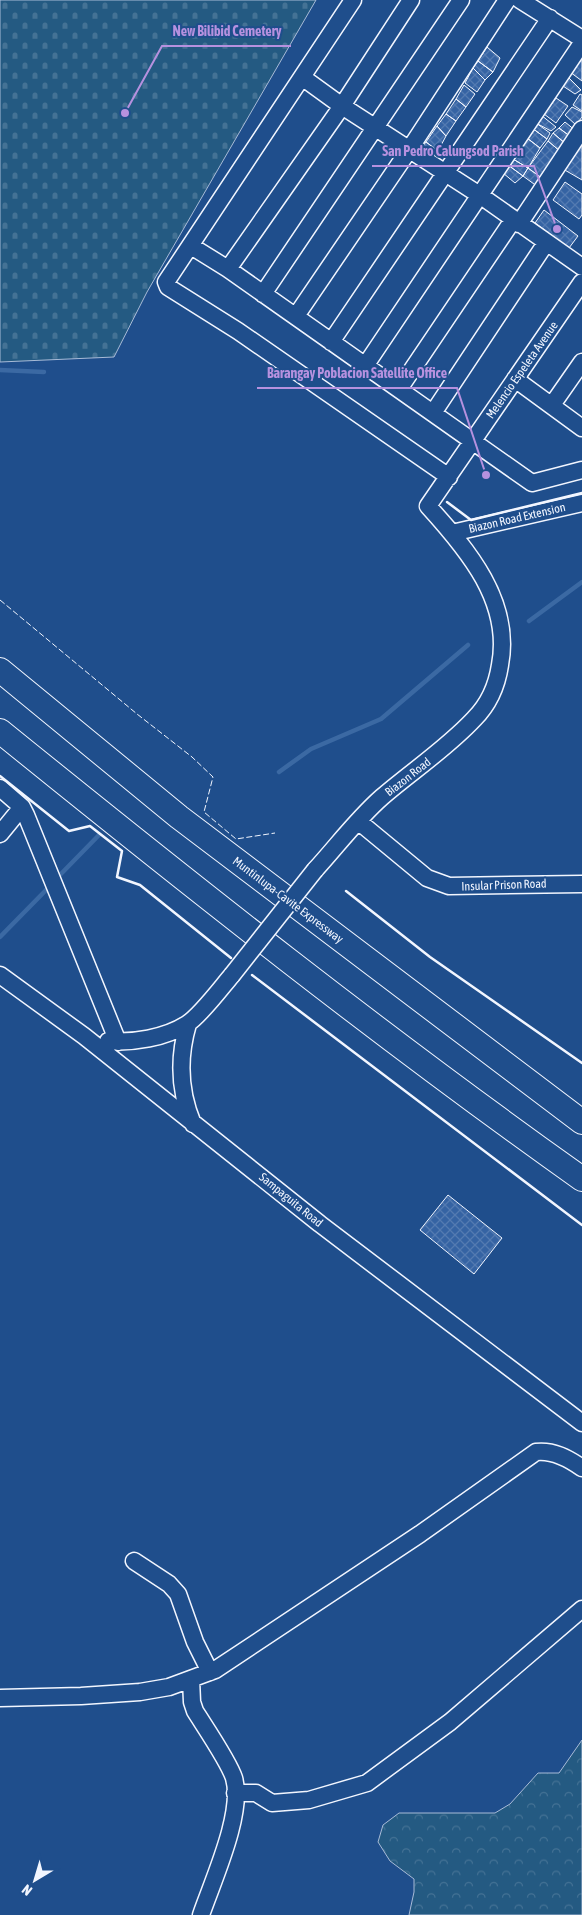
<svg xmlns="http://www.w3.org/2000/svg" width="582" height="1915" font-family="'Asap Condensed',sans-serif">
<defs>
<pattern id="forest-crowns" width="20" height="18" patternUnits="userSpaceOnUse" patternTransform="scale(1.25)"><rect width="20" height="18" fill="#245a82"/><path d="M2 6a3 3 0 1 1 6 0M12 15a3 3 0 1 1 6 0" fill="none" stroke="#447295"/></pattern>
<pattern id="cemetery-stones" width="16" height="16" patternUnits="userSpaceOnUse" patternTransform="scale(1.25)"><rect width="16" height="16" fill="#245a82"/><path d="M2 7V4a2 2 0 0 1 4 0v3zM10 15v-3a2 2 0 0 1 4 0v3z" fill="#447295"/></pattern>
<pattern id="building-cross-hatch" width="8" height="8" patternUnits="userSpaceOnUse" patternTransform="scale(1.25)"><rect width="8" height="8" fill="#3563a3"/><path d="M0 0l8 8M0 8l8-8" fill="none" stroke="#537ab1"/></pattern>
</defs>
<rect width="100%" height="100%" fill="#1f4e8c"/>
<path fill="url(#forest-crowns)" stroke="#a8bbd7" d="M 582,1740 L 582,1915 L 409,1915 L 414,1892 L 414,1879 L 390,1861 L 378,1842 L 383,1825 L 399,1813 L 495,1813 L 510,1804 L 538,1773 L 559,1773 Z"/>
<path fill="url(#cemetery-stones)" stroke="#a8bbd7" d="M 0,0 L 316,0 L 147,292 L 114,357 L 0,362 Z"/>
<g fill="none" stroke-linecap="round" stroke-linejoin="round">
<path stroke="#3b69a3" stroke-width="4.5" d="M 0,370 L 44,372
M 529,621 L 582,582
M 279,772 L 311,749 L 381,719 L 468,645
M 56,879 L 99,835
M 0,937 L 51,885"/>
</g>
<path fill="url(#building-cross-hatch)" stroke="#f2f6ff" d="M 487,47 L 500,58 L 493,72 L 478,61 Z
M 582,56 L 582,81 L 570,72 Z
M 478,61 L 493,72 L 485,80 L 473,68 Z
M 473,68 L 485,80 L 477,92 L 465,83 Z
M 568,77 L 581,90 L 575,94 L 563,86 Z
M 464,85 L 475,94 L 466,107 L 456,99 Z
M 580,94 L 582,95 L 582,111 L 573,105 Z
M 556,98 L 568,106 L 556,123 L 544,114 Z
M 456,99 L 466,107 L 456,121 L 446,114 Z
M 572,107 L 582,112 L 582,117 L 576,125 L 565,115 Z
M 446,114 L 456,121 L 446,136 L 437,126 Z
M 541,115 L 556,127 L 551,131 L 536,123 Z
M 565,122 L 576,131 L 571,137 L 559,128 Z
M 536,123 L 550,133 L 547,139 L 532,128 Z
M 437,126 L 446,136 L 438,151 L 426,142 Z
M 532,128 L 547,139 L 540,148 L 527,138 Z
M 559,128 L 571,137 L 566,144 L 553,133 Z
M 553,133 L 566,144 L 561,152 L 548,141 Z
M 527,138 L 540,148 L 528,168 L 513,159 Z
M 582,139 L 582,180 L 563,169 Z
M 548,141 L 561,152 L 543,179 L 528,168 Z
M 426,142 L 438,151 L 431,160 L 418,152 Z
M 513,159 L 528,168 L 523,176 L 508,165 Z
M 508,165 L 523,176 L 515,183 L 503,173 Z
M 528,168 L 543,179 L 538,187 L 523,176 Z
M 565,182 L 582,194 L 582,215 L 579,219 L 553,200 Z
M 544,210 L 578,236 L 569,248 L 535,223 Z
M 448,1195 L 502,1238 L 474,1274 L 420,1230 Z"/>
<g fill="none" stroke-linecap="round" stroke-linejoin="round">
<g stroke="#f2f6ff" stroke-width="19">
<path id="minor" d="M 353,0 L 166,282 L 168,287 L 238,331 L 449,477
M 520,0 L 582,39
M 302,77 L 342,106 L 481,196 L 582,267
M 519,224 L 582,129
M 191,246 L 228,269 L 532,483 L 582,470
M 228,269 L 342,106 L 411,0
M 263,294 L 461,0
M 296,316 L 409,150 L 507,0
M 331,342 L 550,18
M 365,366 L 582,43
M 515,379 L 582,428
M 399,389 L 513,220
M 552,405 L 582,362
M 433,413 L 546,243
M 452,533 L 582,503
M 0,788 L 22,807 L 26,815 L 118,1042
M 358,821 L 427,878 L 449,886 L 582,884
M 0,834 L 22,807
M 315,870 C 337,846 357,819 382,797 C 412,771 446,749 474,719 C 488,705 497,685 500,665 C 512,602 468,550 428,506 L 582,282
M 0,975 L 84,1036 L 320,1224 L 582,1423
M 188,1024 C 178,1058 179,1091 193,1124
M 108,1041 C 133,1043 165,1038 187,1024 C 200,1016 221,988 232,975
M 134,1561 L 169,1584 L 178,1594 L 195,1642 L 210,1672
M 191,1679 L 192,1702 L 195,1711 C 205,1727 229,1762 234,1778 C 244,1813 213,1880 201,1915
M 0,1698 L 81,1696 L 140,1692 L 169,1687 L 215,1670 L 420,1534 L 536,1452 C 553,1450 568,1458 582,1468
M 235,1793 L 256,1793 L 272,1803 L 309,1800 L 367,1783 L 450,1722 L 582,1609"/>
</g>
<g stroke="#f2f6ff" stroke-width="26">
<path id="highway" d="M 0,670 L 179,817 L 582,1122
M 0,731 C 190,885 382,1037 582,1179"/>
</g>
<use href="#minor" stroke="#1f4e8c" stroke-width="16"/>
<use href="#highway" stroke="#1f4e8c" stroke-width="24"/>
<g stroke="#f2f6ff" stroke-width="19" stroke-linecap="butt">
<path id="minor-bridge" d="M 232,975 L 315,870"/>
</g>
<use href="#minor-bridge" stroke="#1f4e8c" stroke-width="16"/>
<path stroke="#f2f6ff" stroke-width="1" stroke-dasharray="6 2.5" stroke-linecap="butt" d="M 0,600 L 137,714 L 192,757 L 213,777 L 204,812 L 236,839 L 275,833"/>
<path stroke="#f2f6ff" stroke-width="2.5" d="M 447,502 L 471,520 L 582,493
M 0,776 L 69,831 L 90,826 L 122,851 L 117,877 L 140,885 L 231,958
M 346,891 L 430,957 L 582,1063
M 252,975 L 582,1225"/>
</g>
<g text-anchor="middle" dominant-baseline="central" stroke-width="4" stroke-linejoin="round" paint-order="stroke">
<g font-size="12" fill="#f2f6ff" stroke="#1f4e8c">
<text transform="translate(522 370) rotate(-55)">Melencio Espeleta Avenue</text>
<text transform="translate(517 518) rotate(-13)">Biazon Road Extension</text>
<text transform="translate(408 777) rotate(-38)">Biazon Road</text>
<text transform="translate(504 885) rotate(-2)">Insular Prison Road</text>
<text transform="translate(288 900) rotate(37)">Muntinlupa-Cavite Expressway</text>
<text transform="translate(291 1200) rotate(39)">Sampaguita Road</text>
</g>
</g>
<path fill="none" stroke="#b691df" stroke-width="2" d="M125 113L162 46H291M557 229L534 166H372M486 475L457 388H257"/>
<g fill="#b691df" stroke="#1f4e8c" stroke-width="2">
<circle cx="125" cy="113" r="5"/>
<circle cx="557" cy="229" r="5"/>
<circle cx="486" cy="475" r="5"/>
</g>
<g font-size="14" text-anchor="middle" font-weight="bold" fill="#b691df" stroke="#1f4e8c" stroke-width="4" stroke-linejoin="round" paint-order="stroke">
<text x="227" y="36">New Bilibid Cemetery</text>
<text x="453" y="156">San Pedro Calungsod Parish</text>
<text x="357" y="378">Barangay Poblacion Satellite Office</text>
</g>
<g transform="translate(35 1880) rotate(218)" stroke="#1f4e8c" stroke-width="4" paint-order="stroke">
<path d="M0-4L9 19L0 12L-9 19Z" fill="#f2f6ff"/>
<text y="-8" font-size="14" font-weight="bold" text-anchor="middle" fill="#f2f6ff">N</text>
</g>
</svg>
